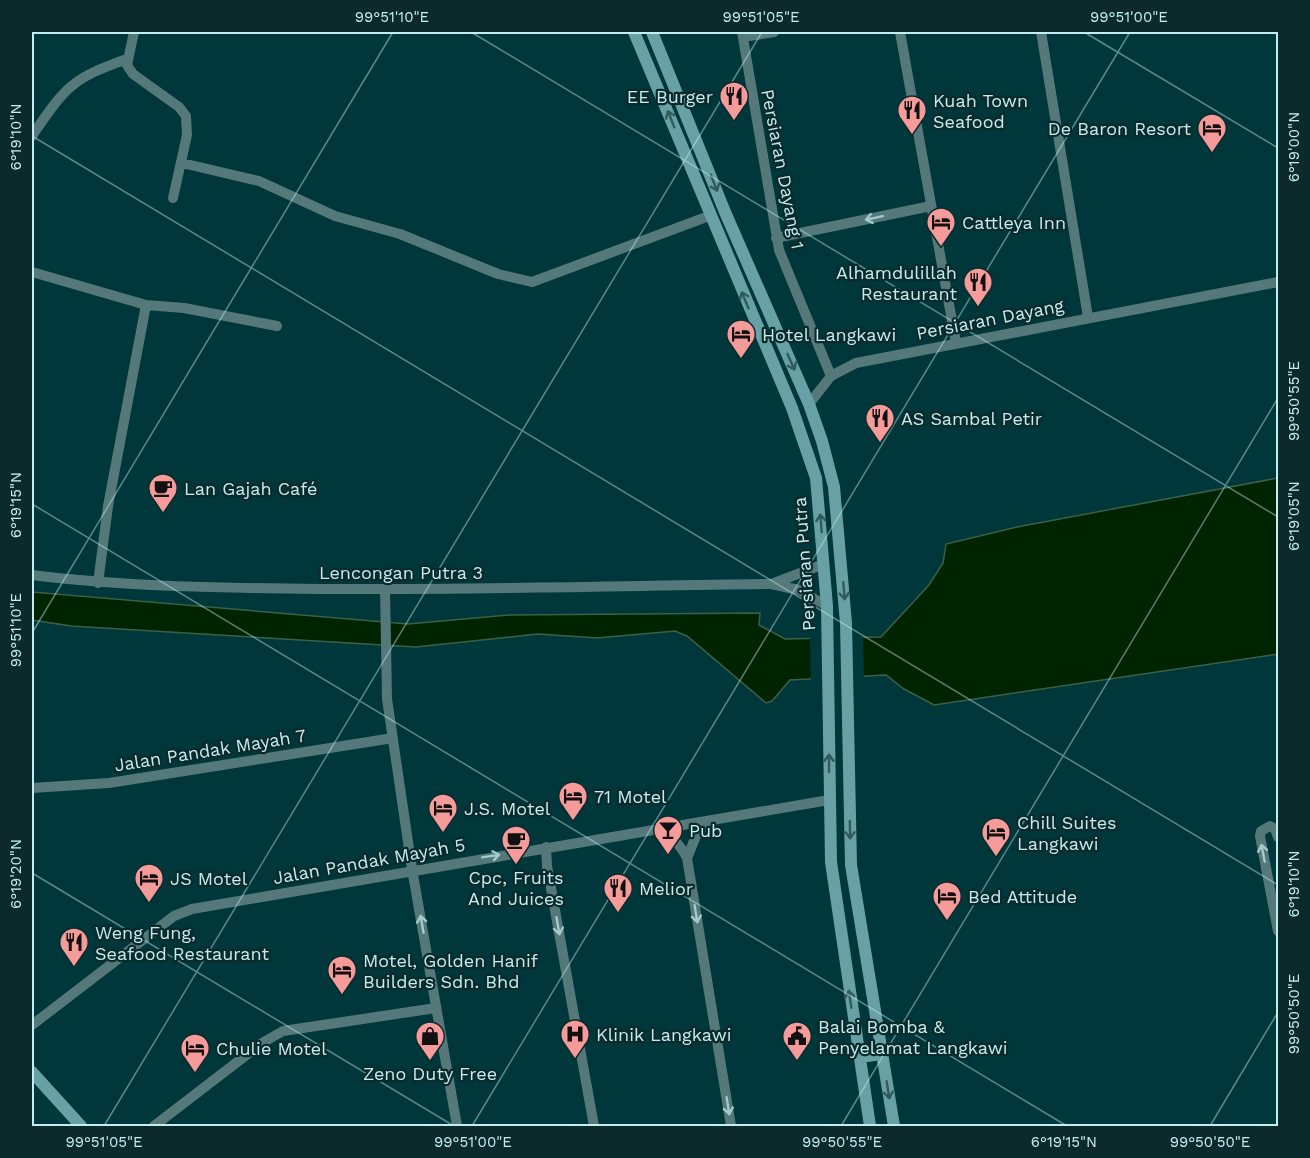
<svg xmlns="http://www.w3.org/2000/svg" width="1310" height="1158" font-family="'Work Sans',sans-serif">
<rect width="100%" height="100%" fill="#00373a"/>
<path fill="#002400" stroke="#3a6148" stroke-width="1.5" d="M 1278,478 L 1278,654 L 934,705 L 904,689 L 886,675 L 790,680 L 772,701 L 766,703 L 687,636 L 675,631 L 597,638 L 538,634 L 416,647 L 71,626 L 32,620 L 32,592 L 408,624 L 509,615 L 760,613 L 759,625 L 785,639 L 881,637 L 929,585 L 943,563 L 946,544 L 1017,527 Z"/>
<path fill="#00373a" d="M 863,635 L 864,679 L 811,682 L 810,636 Z"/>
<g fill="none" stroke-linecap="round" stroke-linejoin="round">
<path stroke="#55787b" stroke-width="10" d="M 134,32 L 127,65 L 133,74 L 179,107 L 186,116 L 187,135 L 173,198
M 742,32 L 779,250 L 831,376
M 900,32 L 956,343
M 1041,32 L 1088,317
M 743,37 L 774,32
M 32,136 C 65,88 70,79 127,59
M 182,163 L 259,181 L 335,216 L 400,234 L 498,274 L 532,282 L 709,216
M 776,238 L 931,206
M 32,272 L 146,305 L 184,308 L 277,326
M 809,404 L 831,376 L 856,363 L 1278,282
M 32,575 C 128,587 224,588 321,589 C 471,590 621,586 771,584 L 799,590 L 827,606
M 98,583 L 108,506 L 146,305
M 774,583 L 824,564
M 385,589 L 387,699 L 412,869 L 457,1126
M 32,788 L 109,783 L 393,738
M 657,829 C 672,836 679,843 687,858 L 731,1126
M 1278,837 L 1275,829 L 1270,826 L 1261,831 L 1260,836 L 1278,931
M 546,847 L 547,866 L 594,1126
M 687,858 L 698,831 L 712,820
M 32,1025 L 174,916 L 192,909 L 829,800
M 154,1126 L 262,1043 L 283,1031 L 436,1008"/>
<path stroke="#68a1a5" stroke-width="12" d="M 634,32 L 792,408 L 816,478 L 827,606 L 831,862 L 870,1126
M 652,32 L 725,212 L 809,404 L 822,441 L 834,487 L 846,623 L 851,865 L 894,1126
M 859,1057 L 882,1054
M 32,1072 L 81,1126"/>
</g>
<defs><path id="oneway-shaft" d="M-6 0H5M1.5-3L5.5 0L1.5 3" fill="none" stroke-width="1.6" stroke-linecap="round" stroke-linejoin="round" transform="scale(1.5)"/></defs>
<g stroke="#315a5c">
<use href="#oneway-shaft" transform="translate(671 119) rotate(-112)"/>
<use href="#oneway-shaft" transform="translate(714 183) rotate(68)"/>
<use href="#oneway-shaft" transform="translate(745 300) rotate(-113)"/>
<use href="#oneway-shaft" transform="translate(791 362) rotate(66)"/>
<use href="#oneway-shaft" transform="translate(821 523) rotate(-94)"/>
<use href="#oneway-shaft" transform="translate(844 591) rotate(85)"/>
<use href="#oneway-shaft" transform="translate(829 763) rotate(-90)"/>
<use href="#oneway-shaft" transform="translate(850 830) rotate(89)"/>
<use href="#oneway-shaft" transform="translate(850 999) rotate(-99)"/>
<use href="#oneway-shaft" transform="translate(888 1090) rotate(81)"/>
</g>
<g stroke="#a2cbce">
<use href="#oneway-shaft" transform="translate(874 218) rotate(168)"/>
<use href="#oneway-shaft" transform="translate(1263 853) rotate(-101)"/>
<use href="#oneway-shaft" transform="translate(491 856) rotate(-9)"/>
<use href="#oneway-shaft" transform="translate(696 914) rotate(81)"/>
<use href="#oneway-shaft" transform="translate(422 924) rotate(-100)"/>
<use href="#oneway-shaft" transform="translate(558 926) rotate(80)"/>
<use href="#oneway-shaft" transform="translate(728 1106) rotate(81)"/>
</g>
<path fill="none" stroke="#c3eef1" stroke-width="1.5" stroke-opacity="0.45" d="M 471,32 L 1278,517M 1084,32 L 1278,148M 32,136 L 1278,885M 32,504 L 1067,1126M 32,633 L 393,32M 32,873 L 454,1126M 104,1126 L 762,32M 472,1126 L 1130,32M 841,1126 L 1278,398M 1210,1126 L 1278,1012"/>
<defs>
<g id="restaurant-pin" transform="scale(1.5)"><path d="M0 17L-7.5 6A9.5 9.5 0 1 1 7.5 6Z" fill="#f59b99" stroke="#0c2a2c"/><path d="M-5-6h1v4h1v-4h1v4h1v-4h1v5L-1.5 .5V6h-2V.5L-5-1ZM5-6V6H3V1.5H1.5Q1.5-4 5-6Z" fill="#111"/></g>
<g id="hotel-pin" transform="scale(1.5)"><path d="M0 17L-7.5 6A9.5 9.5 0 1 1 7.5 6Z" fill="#f59b99" stroke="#0c2a2c"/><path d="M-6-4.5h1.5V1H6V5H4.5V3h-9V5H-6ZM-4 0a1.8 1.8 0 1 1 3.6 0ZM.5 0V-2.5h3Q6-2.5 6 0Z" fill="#111"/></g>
<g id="cafe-pin" transform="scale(1.5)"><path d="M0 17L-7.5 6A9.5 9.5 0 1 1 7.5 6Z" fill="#f59b99" stroke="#0c2a2c"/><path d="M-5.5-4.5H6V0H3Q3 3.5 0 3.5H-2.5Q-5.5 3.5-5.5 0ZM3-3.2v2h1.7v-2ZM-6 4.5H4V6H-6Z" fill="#111"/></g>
<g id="bar-pin" transform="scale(1.5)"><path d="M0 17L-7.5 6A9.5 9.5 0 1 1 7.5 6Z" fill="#f59b99" stroke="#0c2a2c"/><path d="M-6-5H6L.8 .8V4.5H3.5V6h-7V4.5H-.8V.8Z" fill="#111"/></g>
<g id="hospital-pin" transform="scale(1.5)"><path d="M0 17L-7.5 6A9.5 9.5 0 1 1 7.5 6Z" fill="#f59b99" stroke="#0c2a2c"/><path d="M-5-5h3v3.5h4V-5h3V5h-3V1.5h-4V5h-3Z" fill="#111"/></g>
<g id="shop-pin" transform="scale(1.5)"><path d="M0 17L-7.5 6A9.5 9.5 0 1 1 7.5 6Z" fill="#f59b99" stroke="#0c2a2c"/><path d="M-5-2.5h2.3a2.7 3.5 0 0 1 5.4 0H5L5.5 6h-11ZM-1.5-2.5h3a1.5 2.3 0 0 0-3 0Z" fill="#111"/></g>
<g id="civic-pin" transform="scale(1.5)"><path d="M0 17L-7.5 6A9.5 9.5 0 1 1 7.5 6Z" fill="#f59b99" stroke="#0c2a2c"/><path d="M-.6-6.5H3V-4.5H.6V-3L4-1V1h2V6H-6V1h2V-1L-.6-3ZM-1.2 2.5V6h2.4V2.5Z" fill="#111"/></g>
</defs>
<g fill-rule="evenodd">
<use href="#restaurant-pin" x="734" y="96"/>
<use href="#restaurant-pin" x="912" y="110"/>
<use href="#hotel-pin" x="1212" y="128"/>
<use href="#hotel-pin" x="941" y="222"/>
<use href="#restaurant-pin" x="978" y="282"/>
<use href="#hotel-pin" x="741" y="334"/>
<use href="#restaurant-pin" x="880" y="418"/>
<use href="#cafe-pin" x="163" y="488"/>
<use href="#hotel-pin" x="573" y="796"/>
<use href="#hotel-pin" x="443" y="808"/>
<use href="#bar-pin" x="668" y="830"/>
<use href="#hotel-pin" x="996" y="832"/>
<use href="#cafe-pin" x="516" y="840"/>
<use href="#hotel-pin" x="149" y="878"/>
<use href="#restaurant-pin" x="618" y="888"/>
<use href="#hotel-pin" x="947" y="896"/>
<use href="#restaurant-pin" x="74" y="942"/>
<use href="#hotel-pin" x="342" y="970"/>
<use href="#hospital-pin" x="575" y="1034"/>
<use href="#shop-pin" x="430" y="1036"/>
<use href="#civic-pin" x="797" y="1036"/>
<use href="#hotel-pin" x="195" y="1048"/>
</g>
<g text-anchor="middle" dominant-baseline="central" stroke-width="4.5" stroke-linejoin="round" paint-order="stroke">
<g font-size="18" fill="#c3eef1" stroke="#0c2a2c" text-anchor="start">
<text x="713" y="96" text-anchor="end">EE Burger</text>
<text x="933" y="100">Kuah Town<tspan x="933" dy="21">Seafood</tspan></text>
<text x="1191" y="128" text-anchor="end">De Baron Resort</text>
<text x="962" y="222">Cattleya Inn</text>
<text x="957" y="272" text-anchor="end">Alhamdulillah<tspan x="957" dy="21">Restaurant</tspan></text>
<text x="762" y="334">Hotel Langkawi</text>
<text x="901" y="418">AS Sambal Petir</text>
<text x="184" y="488">Lan Gajah Café</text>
<text x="594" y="796">71 Motel</text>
<text x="464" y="808">J.S. Motel</text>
<text x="1017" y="822">Chill Suites<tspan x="1017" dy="21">Langkawi</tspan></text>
<text x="689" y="830">Pub</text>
<text x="516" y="877" text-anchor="middle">Cpc, Fruits<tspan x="516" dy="21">And Juices</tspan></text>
<text x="170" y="878">JS Motel</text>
<text x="639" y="888">Melior</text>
<text x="968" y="896">Bed Attitude</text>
<text x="95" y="932">Weng Fung,<tspan x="95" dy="21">Seafood Restaurant</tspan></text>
<text x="363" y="960">Motel, Golden Hanif<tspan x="363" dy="21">Builders Sdn. Bhd</tspan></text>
<text x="818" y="1026">Balai Bomba &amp;<tspan x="818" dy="21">Penyelamat Langkawi</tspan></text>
<text x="596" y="1034">Klinik Langkawi</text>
<text x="216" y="1048">Chulie Motel</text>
<text x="430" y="1073" text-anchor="middle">Zeno Duty Free</text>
</g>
<g font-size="18" fill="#c3eef1" stroke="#0c2a2c">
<text transform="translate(783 169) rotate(79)">Persiaran Dayang 1</text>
<text transform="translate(990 319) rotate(-11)">Persiaran Dayang</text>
<text transform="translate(804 564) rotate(-94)">Persiaran Putra</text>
<text x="401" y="572">Lencongan Putra 3</text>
<text transform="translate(210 750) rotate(-9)">Jalan Pandak Mayah 7</text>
<text transform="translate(369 861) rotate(-10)">Jalan Pandak Mayah 5</text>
</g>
</g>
<rect width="1310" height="1158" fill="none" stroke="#0c2a2c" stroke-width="66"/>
<rect x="33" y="33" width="1244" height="1092" fill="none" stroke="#c3eef1" stroke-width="2"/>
<g font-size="15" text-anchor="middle" fill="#c3eef1">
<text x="392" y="22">99°51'10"E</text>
<text x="761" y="22">99°51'05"E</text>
<text x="1129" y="22">99°51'00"E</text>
<text transform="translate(16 137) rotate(-90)" y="5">6°19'10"N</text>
<text transform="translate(1294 147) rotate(-90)" y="5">6°19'00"N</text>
<text transform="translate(1294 401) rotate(-90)" y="5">99°50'55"E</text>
<text transform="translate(16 505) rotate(-90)" y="5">6°19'15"N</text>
<text transform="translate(1294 516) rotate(-90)" y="5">6°19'05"N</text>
<text transform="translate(16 630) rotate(-90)" y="5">99°51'10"E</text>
<text transform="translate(16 874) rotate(-90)" y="5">6°19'20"N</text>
<text transform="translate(1294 884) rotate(-90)" y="5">6°19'10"N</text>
<text transform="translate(1294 1014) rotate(-90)" y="5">99°50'50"E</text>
<text x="104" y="1147">99°51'05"E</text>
<text x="473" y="1147">99°51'00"E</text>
<text x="842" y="1147">99°50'55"E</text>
<text x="1064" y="1147">6°19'15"N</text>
<text x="1210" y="1147">99°50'50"E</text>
</g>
</svg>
